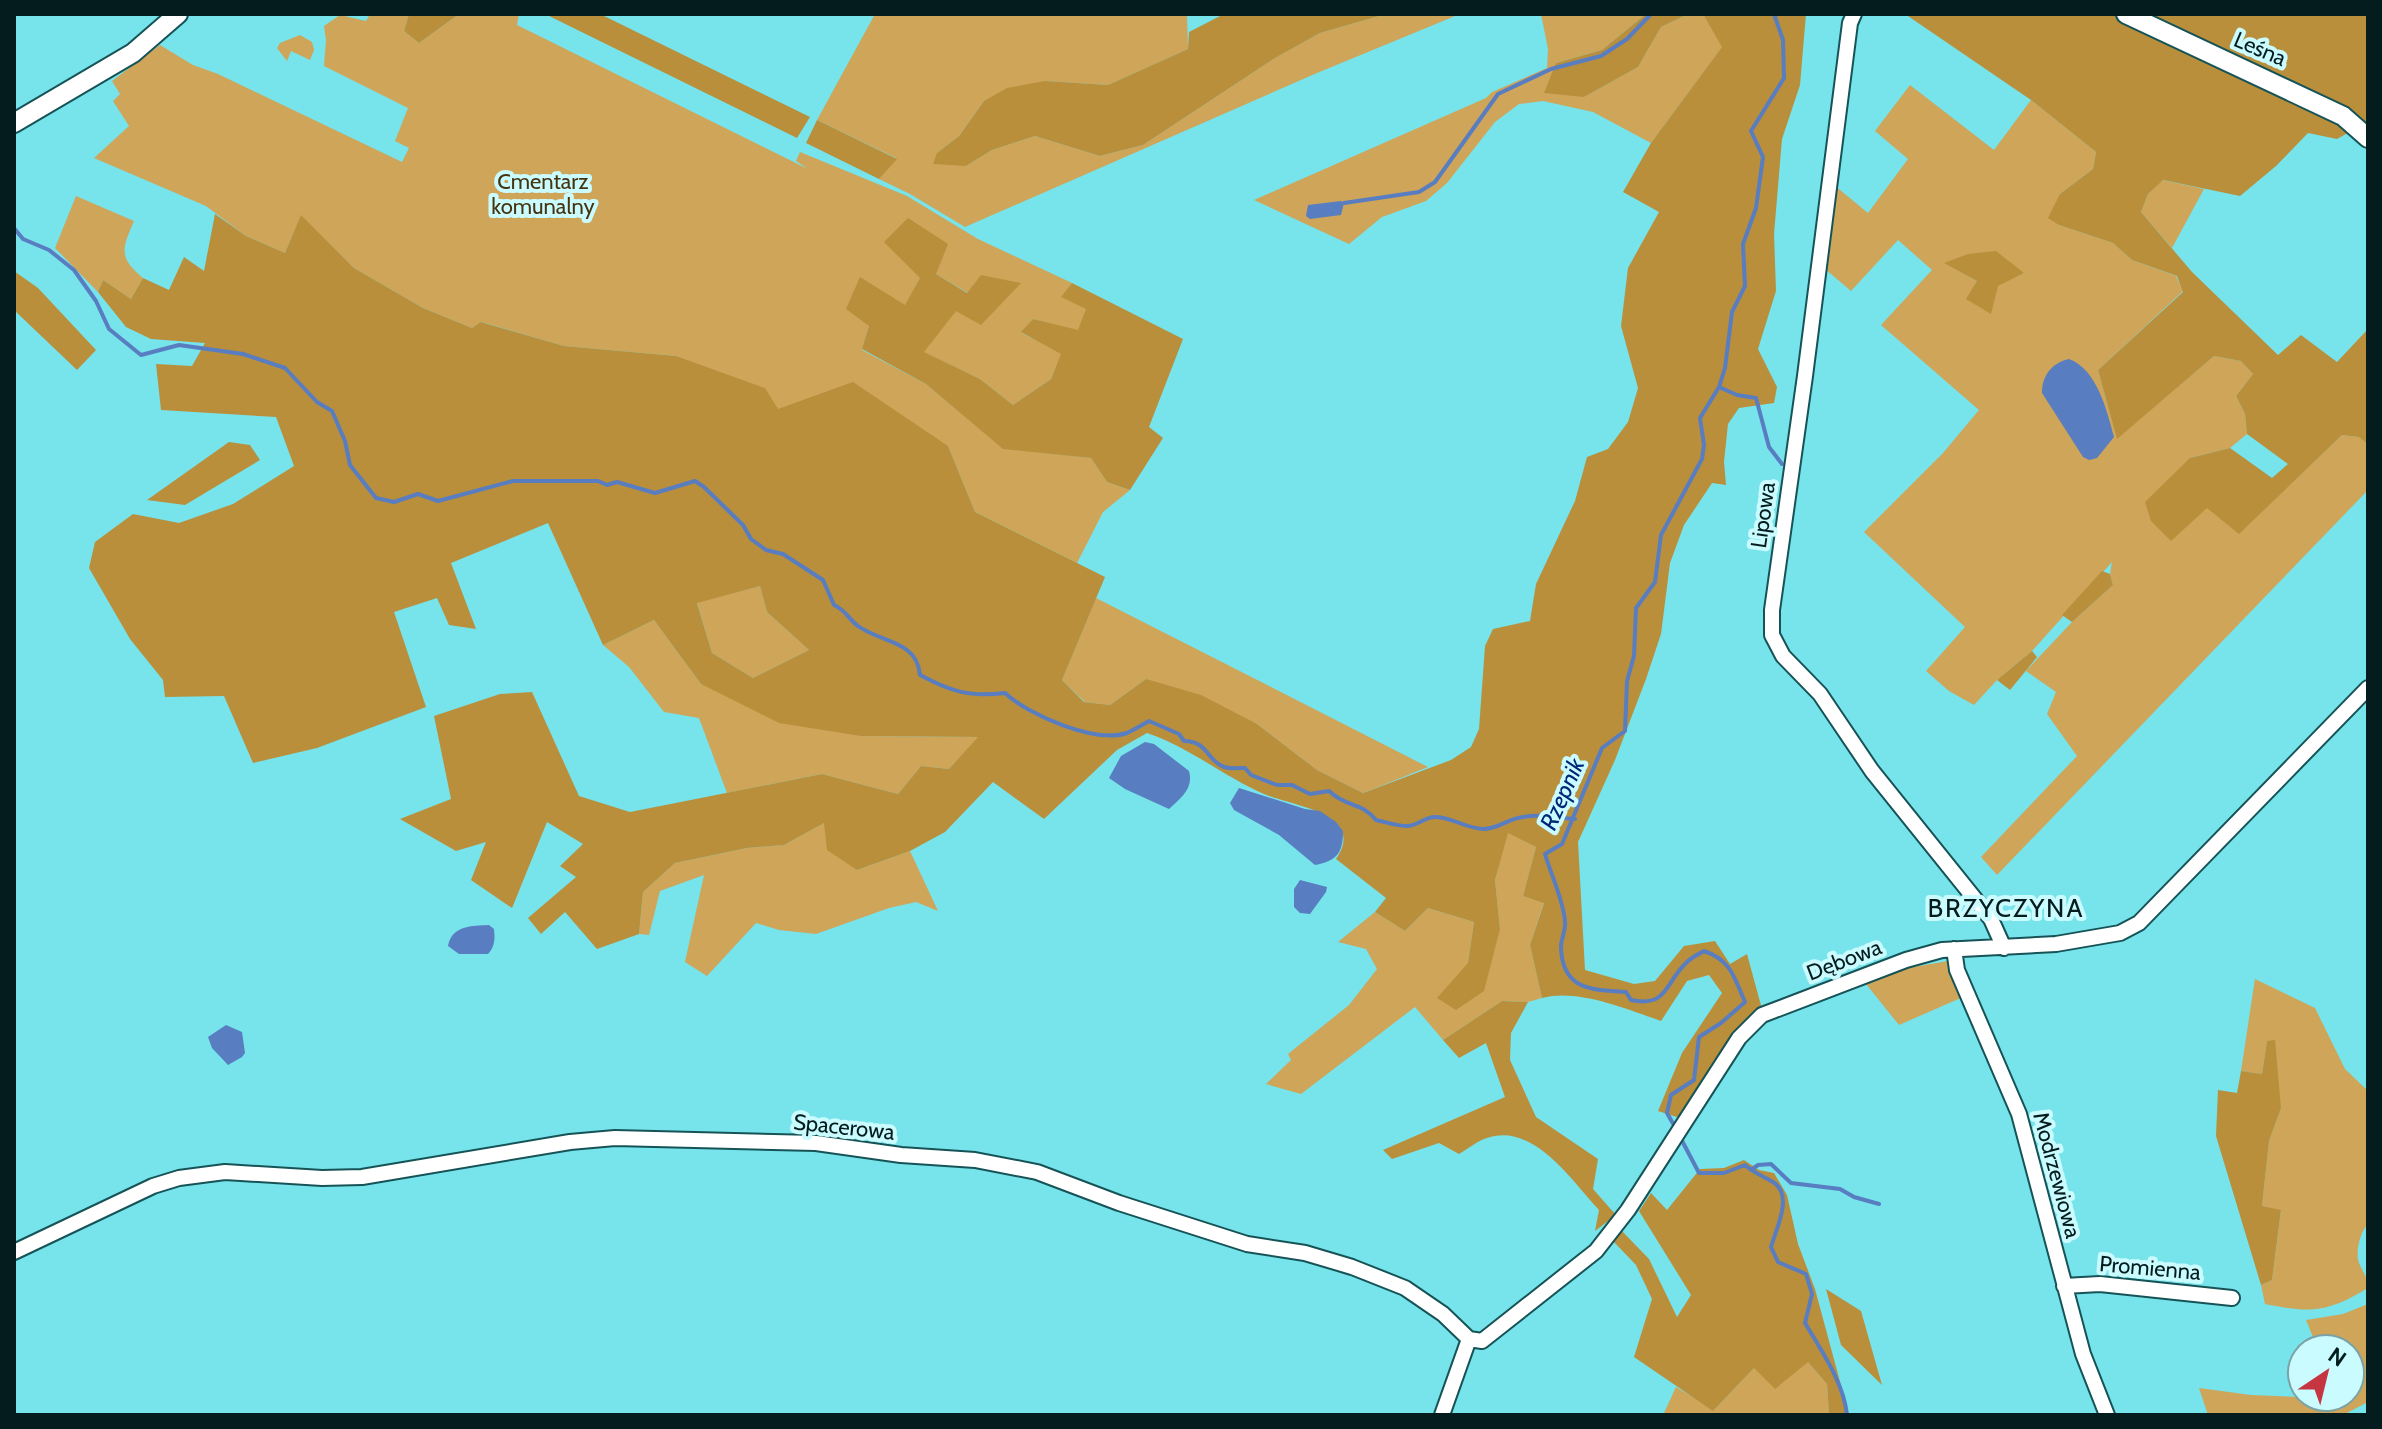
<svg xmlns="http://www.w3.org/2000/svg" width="2382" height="1429" font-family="Cabin,sans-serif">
<rect width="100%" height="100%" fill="#77e3eb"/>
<path fill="#cea559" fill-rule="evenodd" d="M 370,14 L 409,14 L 404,31 L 419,43 L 459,14 L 519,14 L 517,25 L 808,169 L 796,161 L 800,152 L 907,196 L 978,239 L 1072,283 L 1062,297 L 1087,309 L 1078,331 L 1033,319 L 1022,333 L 1062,353 L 1051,379 L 1013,405 L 980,379 L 923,352 L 981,275 L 968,293 L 936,274 L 920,278 L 906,305 L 869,326 L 862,350 L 926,384 L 1003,448 L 1091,458 L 1107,482 L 1130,490 L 1103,512 L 1077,563 L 975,512 L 948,446 L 778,409 L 676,356 L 564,346 L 482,322 L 472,328 L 423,308 L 354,268 L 301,216 L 285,253 L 246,236 L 206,206 L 94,158 L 129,126 L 113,101 L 120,94 L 112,81 L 160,45 L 193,65 L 218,74 L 402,162 L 409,148 L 395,141 L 408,108 L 324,66 L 326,40 L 324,26 L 340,15 L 366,21 Z
M 875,14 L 1187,14 L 1188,49 L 1108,85 L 1045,81 L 984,101 L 959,136 L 937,153 L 966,166 L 992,150 L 1035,136 L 1100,156 L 1143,145 L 1275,58 L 1320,33 L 1386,14 L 1460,14 L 1317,73 L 965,227 L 910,194 L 879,179 L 896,158 L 817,120 Z
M 1541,14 L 1646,14 L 1602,50 L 1556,63 L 1584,97 L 1638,67 L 1661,27 L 1688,14 L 1703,14 L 1723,46 L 1651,143 L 1593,112 L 1543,101 L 1519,104 L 1495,122 L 1447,183 L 1426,201 L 1382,217 L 1349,244 L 1254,200 L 1486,98 L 1492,92 L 1547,68 L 1548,49 Z
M 300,35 L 312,42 L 314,50 L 310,60 L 291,51 L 287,61 L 277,48 L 280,43 Z
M 1910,85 L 1994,150 L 2031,100 L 2096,152 L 2093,169 L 2060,194 L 2059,225 L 2113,243 L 2132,260 L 2176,276 L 2183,291 L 2098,370 L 2117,438 L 2214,356 L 2241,361 L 2253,374 L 2236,396 L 2245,414 L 2247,434 L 2230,448 L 2190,458 L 2207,507 L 2239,533 L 2342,435 L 2360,437 L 2368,444 L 2368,490 L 1997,875 L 1981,857 L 2077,756 L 2047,714 L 2056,692 L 2026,671 L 2072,622 L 2113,585 L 2110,574 L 2112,562 L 2032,651 L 1997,680 L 1974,705 L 1949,691 L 1926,671 L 1965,627 L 1864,532 L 1943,453 L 1979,410 L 1881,325 L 1932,270 L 1898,240 L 1851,291 L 1824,268 L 1834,185 L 1868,213 L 1908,159 L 1875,131 ZM 1945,263 L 2024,273 L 1967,299 L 1977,281 Z
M 2162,180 L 2204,189 L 2172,248 L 2141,212 L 2148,194 Z
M 76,196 L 134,221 C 122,249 118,257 143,278 L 131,299 L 103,280 L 98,292 L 55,248 Z
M 760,586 L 767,612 L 809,650 L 753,678 L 712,653 L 697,602 Z
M 1096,598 L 1428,767 L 1363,793 L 1317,770 L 1257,724 L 1146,679 L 1110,705 L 1085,702 L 1062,680 Z
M 654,620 L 701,684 L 861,736 L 979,737 L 949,769 L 921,766 L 898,794 L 822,774 L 727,793 L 699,718 L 664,712 L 629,667 L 603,645 Z
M 824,823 L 857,870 L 910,851 L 938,911 L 916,902 L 889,908 L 816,934 L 779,930 L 756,923 L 707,976 L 685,962 L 704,875 L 660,891 L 649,935 L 639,934 L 643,892 L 675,863 L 747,848 L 784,845 Z
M 1507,832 L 1536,847 L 1523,896 L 1544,902 L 1530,945 L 1542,998 L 1528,1002 L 1502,1001 L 1443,1040 L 1415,1007 L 1301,1094 L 1266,1084 L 1291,1060 L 1288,1054 L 1349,1005 L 1377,969 L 1366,949 L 1338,942 L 1375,912 L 1405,931 L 1428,908 L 1474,922 L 1468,963 L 1500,929 L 1495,880 Z
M 1948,961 L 1963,997 L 1899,1025 L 1866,984 L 1908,968 Z
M 2255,979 L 2315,1008 L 2345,1069 L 2368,1091 L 2368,1224 C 2360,1232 2355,1252 2359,1263 C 2363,1273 2368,1277 2368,1288 C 2326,1313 2312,1313 2265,1304 L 2261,1285 L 2272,1280 L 2281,1211 L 2262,1206 L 2269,1141 L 2281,1108 L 2267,1041 L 2262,1074 L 2241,1071 Z
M 2368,1304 L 2368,1402 L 2343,1415 L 2208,1415 L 2199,1388 L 2251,1395 L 2301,1397 L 2294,1378 L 2302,1378 L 2302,1397 L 2350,1397 L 2350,1349 L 2318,1349 L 2306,1320 L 2343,1314 Z
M 1808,1362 L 1827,1384 L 1829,1415 L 1664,1413 L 1676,1387 L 1714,1410 L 1754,1368 Z"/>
<path fill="#b98f3c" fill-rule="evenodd" d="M 409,14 L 459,14 L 419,43 L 404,31 Z
M 545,14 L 600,14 L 810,117 L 797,138 Z
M 1224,14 L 1386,14 L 1320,33 L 1275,58 L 1143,145 L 1100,156 L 1035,136 L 992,150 L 966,166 L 933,164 L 937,153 L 959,136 L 984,101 L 1007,88 L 1045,81 L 1108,85 L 1188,49 L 1189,32 Z
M 1646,14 L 1688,14 L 1661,27 L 1638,67 L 1584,97 L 1544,93 L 1556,63 L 1602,50 Z
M 1703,14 L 1806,14 L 1800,85 L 1782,139 L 1774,234 L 1776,291 L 1758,349 L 1777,387 L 1774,403 L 1739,408 L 1728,424 L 1724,462 L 1726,485 L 1712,483 L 1684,525 L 1670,563 L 1661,634 L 1646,679 L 1615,760 L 1578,842 L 1585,970 L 1634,984 L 1655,981 L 1684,946 L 1715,941 L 1730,964 L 1747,954 L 1762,1009 L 1745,1022 L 1680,1118 L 1658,1111 L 1682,1053 L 1722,993 L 1709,975 L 1687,981 L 1661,1021 C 1627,1009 1577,988 1542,998 L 1530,945 L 1544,903 L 1523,896 L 1536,847 L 1508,833 L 1495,880 L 1500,929 L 1484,991 L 1456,1010 L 1437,998 L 1468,963 L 1474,922 L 1428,908 L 1405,931 L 1375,912 L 1386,898 L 1336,859 C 1344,848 1347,835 1338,825 C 1323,808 1286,803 1264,794 C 1223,776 1189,747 1147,733 L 1117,750 L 1044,819 L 993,782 L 945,832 L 910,851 L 857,870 L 827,850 L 824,823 L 784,845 L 747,848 L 675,863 L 643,892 L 639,934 L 597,949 L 565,912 L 541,934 L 528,918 L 576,877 L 560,866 L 583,844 L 547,822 L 512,908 L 471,880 L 486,842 L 456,851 L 400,819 L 451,799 L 434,716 L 500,694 L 532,692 L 579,796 L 630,812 L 822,774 L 898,794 L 921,766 L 949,769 L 978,737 L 861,736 L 779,723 L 701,684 L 654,620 L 603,645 L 548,523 L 451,563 L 476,629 L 449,625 L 437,598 L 394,612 L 426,707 L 317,748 L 253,763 L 224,696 L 165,697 L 163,680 L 130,639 L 89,568 L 95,542 L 133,514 L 179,523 L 233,504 L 294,466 L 276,417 L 161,410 L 156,364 L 192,366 L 205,343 L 151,339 L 126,327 L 98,292 L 103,280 L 131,299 L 143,278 L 169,290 L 184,257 L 204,271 L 215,214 L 246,236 L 285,253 L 301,215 L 354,268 L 423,308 L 472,328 L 481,322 L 564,346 L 676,356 L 765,388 L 778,409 L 853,382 L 948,446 L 975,512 L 1105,577 L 1062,680 L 1084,702 L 1110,705 L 1146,679 L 1201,695 L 1257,724 L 1317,770 L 1363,793 L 1451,760 L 1471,747 L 1479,729 L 1485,646 L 1493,629 L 1530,621 L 1536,584 L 1575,501 L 1587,457 L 1608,449 L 1628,422 L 1638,388 L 1621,326 L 1628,268 L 1659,212 L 1623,192 L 1651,143 L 1722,47 ZM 760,586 L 767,612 L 809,650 L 753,678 L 712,653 L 697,603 Z
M 1905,14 L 2118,14 L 2353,130 L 2337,139 L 2308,133 L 2276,166 L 2240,196 L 2163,180 L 2148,194 L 2141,212 L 2192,272 L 2278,355 L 2301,335 L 2337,362 L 2368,329 L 2368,444 L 2359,437 L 2342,435 L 2239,534 L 2207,508 L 2171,541 L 2151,521 L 2145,502 L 2190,458 L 2230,448 L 2272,478 L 2288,464 L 2247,434 L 2245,414 L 2236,396 L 2253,374 L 2241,361 L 2214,356 L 2117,439 L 2098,370 L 2183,292 L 2177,276 L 2132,260 L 2113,243 L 2059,225 L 2048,218 L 2060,194 L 2093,169 L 2096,152 L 2031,100 Z
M 2140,14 L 2368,14 L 2368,125 C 2334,95 2284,78 2242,60 C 2207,46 2174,31 2140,14 Z
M 817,120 L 897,159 L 879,179 L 806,143 Z
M 908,218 L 948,244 L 936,274 L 967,293 L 981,275 L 1021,283 L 981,325 L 956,311 L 924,352 L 980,379 L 1013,405 L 1051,379 L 1061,354 L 1021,332 L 1033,319 L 1078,330 L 1086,309 L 1061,297 L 1072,283 L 1183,339 L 1149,427 L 1163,438 L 1130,490 L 1107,482 L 1091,458 L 1003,449 L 926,384 L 862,349 L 869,326 L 846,309 L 860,277 L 905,305 L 920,278 L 884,242 Z
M 1996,251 L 2024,273 L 1998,286 L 1991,314 L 1966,299 L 1977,281 L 1944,263 L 1968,254 Z
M 14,271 L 38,288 L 96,350 L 77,370 L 14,310 Z
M 229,442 L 250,445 L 260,460 L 185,505 L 147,500 Z
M 2102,571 L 2110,574 L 2113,585 L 2072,622 L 2062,615 Z
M 2032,651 L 2037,657 L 2010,690 L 1997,680 Z
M 1502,1001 L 1528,1002 L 1511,1033 L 1510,1060 L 1536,1117 L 1598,1159 L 1593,1189 L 1616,1215 L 1595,1231 L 1599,1210 C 1571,1180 1533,1122 1487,1138 C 1477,1141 1468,1149 1459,1154 L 1439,1143 L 1392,1159 L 1383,1150 L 1505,1097 L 1486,1043 L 1459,1058 L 1443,1040 Z
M 2275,1040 L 2281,1108 L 2269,1141 L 2262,1206 L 2281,1210 L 2272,1280 L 2261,1285 L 2216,1136 L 2218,1090 L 2237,1093 L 2241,1071 L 2262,1074 L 2267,1041 Z
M 1744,1160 L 1759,1170 L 1774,1173 L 1787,1195 L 1798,1244 L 1815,1289 L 1849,1415 L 1829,1415 L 1827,1384 L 1808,1362 L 1775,1389 L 1754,1368 L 1713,1411 L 1634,1357 L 1652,1299 L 1636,1265 L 1613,1241 L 1620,1229 L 1649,1259 L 1677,1317 L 1691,1295 L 1639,1211 L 1651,1193 L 1667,1210 L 1700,1169 L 1724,1168 Z
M 1826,1289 L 1861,1311 L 1882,1385 L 1841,1345 Z"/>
<path fill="#587dc1" d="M 1341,201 L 1344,203 L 1341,215 L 1310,219 L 1306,216 L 1308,205 Z
M 2069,359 C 2097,369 2107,411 2114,437 L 2097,458 L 2089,460 L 2083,457 L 2042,393 C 2042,375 2052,363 2069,359 Z
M 1145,742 L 1154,744 L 1189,771 C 1194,788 1181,798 1169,809 L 1125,789 L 1109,778 L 1121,756 Z
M 1239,788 L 1305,809 L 1320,811 L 1336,822 L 1343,831 C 1343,853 1337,861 1315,865 L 1279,835 L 1234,810 L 1230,803 Z
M 1300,880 L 1327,887 L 1326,892 L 1310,914 L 1300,913 L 1294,907 L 1294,889 Z
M 489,925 L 494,929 C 495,938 495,947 488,954 L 459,954 L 448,946 C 452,925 472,926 489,925 Z
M 226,1025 L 242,1032 L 245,1053 L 242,1057 L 228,1065 L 212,1048 L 208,1037 Z"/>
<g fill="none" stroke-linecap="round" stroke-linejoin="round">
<path stroke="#587dc1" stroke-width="4" d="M 1344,203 L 1419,192 L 1435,182 L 1498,94 L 1551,69 L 1601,56 L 1627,39 L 1651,14
M 14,228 L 23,239 L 49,250 L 74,270 L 96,301 L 109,329 L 141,355 L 179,345 L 243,354 L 285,368 L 317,402 L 332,411 L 345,441 L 350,465 L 376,498 L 394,502 L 418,494 L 438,501 L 513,481 L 598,481 L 607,485 L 617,482 L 655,493 L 695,481 L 704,487 L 743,525 L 751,539 L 766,550 L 783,554 L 823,580 L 834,605 C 847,611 848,619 858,626 C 881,643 917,640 920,675 C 952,692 969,697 1005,693 C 1028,715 1096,744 1127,733 C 1134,730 1142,725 1149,721 L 1179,734 L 1184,741 C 1208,741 1207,761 1224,767 C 1230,769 1238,768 1245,768 L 1251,775 L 1277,785 L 1292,785 L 1310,794 L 1329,791 C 1347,808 1362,802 1376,820 C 1386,822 1397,826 1407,826 C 1418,826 1425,816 1436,817 C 1454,818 1465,828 1483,829 C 1497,829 1507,820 1518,818 C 1537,813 1556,818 1575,819
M 1719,387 L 1737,395 L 1756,398 L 1769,447 L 1782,464
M 1675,1127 L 1667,1113 L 1671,1095 L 1694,1080 L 1699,1037 L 1721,1023 L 1745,1002 C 1734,977 1731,960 1704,951 C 1699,954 1692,957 1687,962 C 1665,982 1668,1008 1631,1000 L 1626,992 C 1591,990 1561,990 1561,945 C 1562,937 1566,929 1565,921 C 1563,899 1551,875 1545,854 L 1562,844 L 1602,748 L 1625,731 L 1627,681 L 1634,656 L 1636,608 L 1655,582 L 1661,535 L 1702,459 L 1704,445 L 1700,418 L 1719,387 L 1725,368 L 1732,312 L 1745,286 L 1743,244 L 1756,208 L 1763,157 L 1751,131 L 1784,78 L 1783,40 L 1774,14
M 1679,1135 L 1699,1173 L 1724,1173 L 1745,1165 C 1754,1173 1763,1176 1773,1182 C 1794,1195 1776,1229 1771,1247 L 1778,1262 L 1806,1274 L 1812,1294 L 1805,1323 C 1821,1350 1844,1383 1847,1415
M 1751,1170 L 1758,1165 L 1771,1164 L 1791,1183 L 1840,1189 L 1854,1197 L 1879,1204"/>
<g stroke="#165357" stroke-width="18">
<path id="minor" d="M 1854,14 L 1850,23 L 1805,376 L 1772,610 L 1772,635 L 1783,656 L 1820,694 L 1872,771 L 1991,919 L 2004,948
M 1954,949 L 1957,970 L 2019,1114 L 2083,1354 L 2107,1415
M 14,1252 L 153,1186 L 179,1178 L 225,1172 L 322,1178 L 362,1177 L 570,1142 L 615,1138 L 816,1143 L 901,1155 L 975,1160 L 1037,1172 L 1119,1203 L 1247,1244 L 1305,1253 L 1352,1267 L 1405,1288 L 1443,1314 L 1469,1339
M 2064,1286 L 2100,1284 L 2232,1298
M 1442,1415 L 1469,1339 L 1482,1341 L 1596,1251 L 1628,1210 L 1739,1038 L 1762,1015 L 1906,960 L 1942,950 L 2056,944 L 2120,933 L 2139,923 L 2368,688"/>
</g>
<g stroke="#165357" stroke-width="22">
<path id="tertiary" d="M 2126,14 L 2343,116 L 2368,138
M 14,123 L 133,53 L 178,14"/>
</g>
<use href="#minor" stroke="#fff" stroke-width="14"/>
<use href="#tertiary" stroke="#fff" stroke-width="18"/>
</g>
<g text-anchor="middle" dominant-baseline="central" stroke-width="8" stroke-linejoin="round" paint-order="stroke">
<g font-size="22" fill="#041c1e" stroke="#cafbff">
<text transform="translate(2260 49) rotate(23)">Leśna</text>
<text transform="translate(1763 515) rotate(-82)">Lipowa</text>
<text transform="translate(1844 960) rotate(-21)">Dębowa</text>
<text transform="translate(844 1127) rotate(6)">Spacerowa</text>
<text transform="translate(2057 1175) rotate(75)">Modrzewiowa</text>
<text transform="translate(2150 1268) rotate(5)">Promienna</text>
</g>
<g font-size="22" fill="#463410" stroke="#cafbff">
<text x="543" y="181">Cmentarz<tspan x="543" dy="25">komunalny</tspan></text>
</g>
<g font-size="24" font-style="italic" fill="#002878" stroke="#cafbff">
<text transform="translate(1562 794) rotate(-66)">Rzepnik</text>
</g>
<g font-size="26" letter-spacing="2" fill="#041c1e" stroke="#cafbff">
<text x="2006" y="908">BRZYCZYNA</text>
</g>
</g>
<rect width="2382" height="1429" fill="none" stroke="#041c1e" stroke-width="32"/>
<g transform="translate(2326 1373) rotate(35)"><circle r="38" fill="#cafbff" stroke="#7ba2a5" stroke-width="2"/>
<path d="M0-6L14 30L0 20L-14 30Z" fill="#c63641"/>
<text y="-12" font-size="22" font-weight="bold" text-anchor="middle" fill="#041c1e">N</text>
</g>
</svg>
